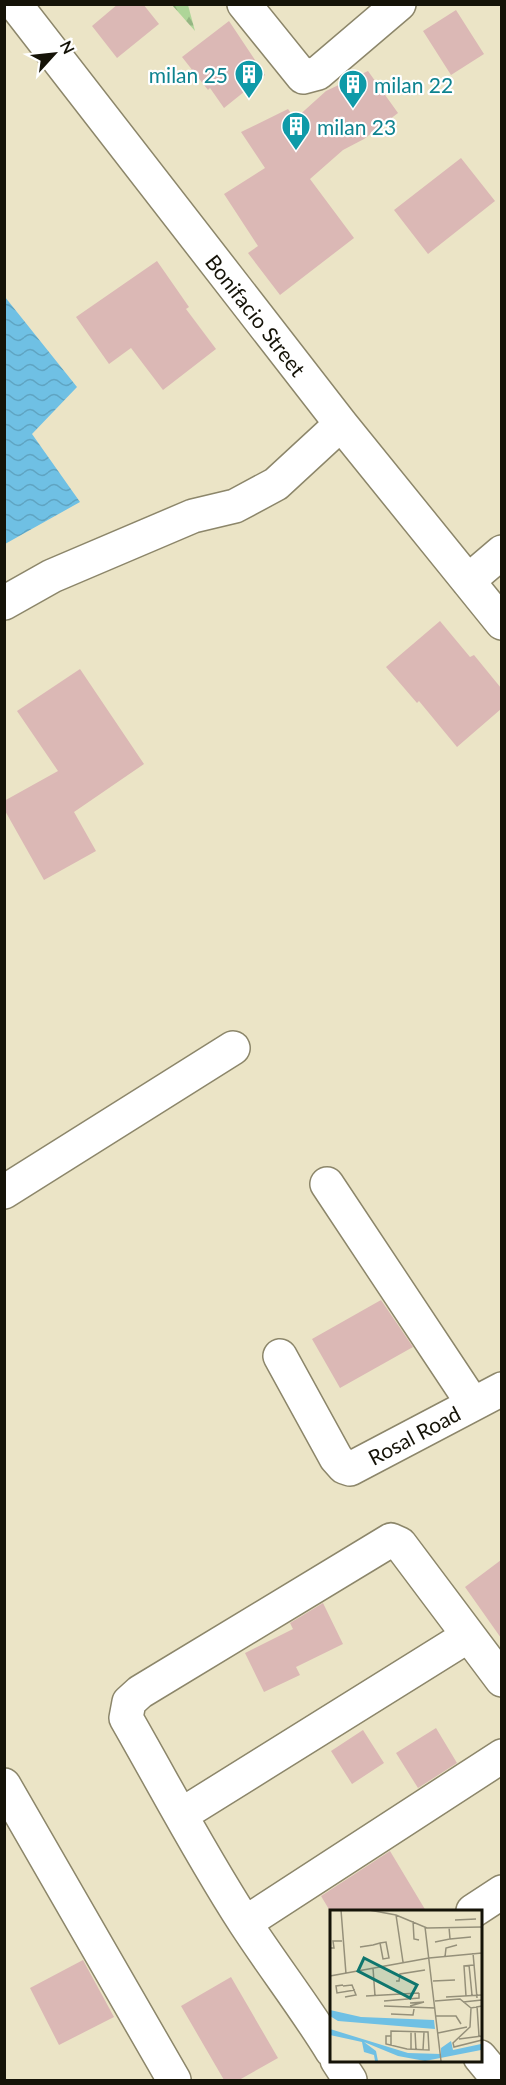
<svg xmlns="http://www.w3.org/2000/svg" width="506" height="2085" font-family="Lato,sans-serif">
<defs>
<pattern id="forest-firs" width="22" height="20" patternUnits="userSpaceOnUse" patternTransform="scale(1.5)"><rect width="22" height="20" fill="#aed598"/><path d="M5 1l3.5 6h-7zM16 11l3.5 6h-7z" fill="#95b682"/></pattern>
<pattern id="water-waves" width="16" height="10" patternUnits="userSpaceOnUse" patternTransform="scale(1.5)"><rect width="16" height="10" fill="#6fc0e4"/><path d="M0 5q4-4 8 0t8 0" fill="none" stroke="#5fa4c2"/></pattern>
</defs>
<rect width="100%" height="100%" fill="#ebe4c6"/>
<path fill="url(#forest-firs)" d="M 172,5 L 188,5 L 195,31 Z"/>
<path fill="url(#water-waves)" d="M 5,297 L 77,387 L 32,434 L 80,502 L 5,544 Z"/>
<path fill="#dbb8b5" d="M 118,4 L 143,4 L 159,24 L 117,58 L 92,26 Z
M 456,10 L 484,54 L 451,75 L 423,31 Z
M 229,21 L 265,75 L 224,108 L 210,88 L 208,90 L 182,57 Z
M 368,71 L 398,113 L 364,139 L 343,150 L 310,179 L 354,238 L 280,295 L 248,253 L 258,246 L 224,194 L 265,168 L 241,132 L 288,109 L 295,119 L 326,91 Z
M 461,158 L 495,201 L 428,254 L 394,210 Z
M 157,261 L 189,307 L 186,309 L 216,349 L 163,390 L 131,348 L 109,364 L 76,317 Z
M 440,621 L 470,657 L 474,655 L 501,688 L 501,709 L 457,747 L 419,701 L 417,703 L 386,667 Z
M 80,669 L 144,764 L 74,812 L 96,851 L 44,880 L 4,809 L 4,801 L 58,771 L 17,711 Z
M 381,1300 L 413,1347 L 340,1388 L 312,1339 Z
M 501,1560 L 501,1638 L 465,1587 Z
M 323,1603 L 343,1644 L 296,1667 L 300,1675 L 264,1692 L 245,1653 L 293,1629 L 290,1623 Z
M 436,1728 L 457,1763 L 418,1788 L 396,1753 Z
M 363,1730 L 384,1763 L 352,1784 L 331,1751 Z
M 390,1851 L 426,1911 L 330,1911 L 321,1896 Z
M 83,1960 L 114,2017 L 59,2045 L 30,1988 Z
M 231,1977 L 278,2058 L 239,2080 L 224,2080 L 181,2006 Z"/>
<g fill="none" stroke-linecap="round" stroke-linejoin="round">
<g stroke="#8c866a" stroke-width="36">
<path id="minor" d="M 15,4 L 341,424 L 502,623
M 244,4 L 303,77 L 318,73 L 399,4
M 468,581 L 502,552
M 4,603 L 52,576 L 193,516 L 235,506 L 276,484 L 341,424
M 327,1184 L 473,1404
M 4,1192 L 233,1048
M 280,1356 L 336,1458 L 344,1467 L 350,1469 L 502,1389
M 4,1785 L 174,2080
M 181,1815 L 468,1636
M 473,1911 L 502,1892
M 245,1923 L 502,1756
M 332,2051 C 305,2007 273,1966 245,1923 C 202,1857 165,1786 126,1718 L 129,1702 L 140,1692 L 391,1540 L 400,1544 L 502,1680
M 480,2057 L 499,2080
M 337,2060 L 350,2080"/>
</g>
<use href="#minor" stroke="#fff" stroke-width="33"/>
</g>
<defs>
<g id="building-pin" transform="scale(1.5)"><path d="M0 17L-7.5 6A9.5 9.5 0 1 1 7.5 6Z" fill="#0f9aa8" stroke="#fff"/><path d="M-4-6H4V6H1V3H-1V6H-4ZM-2.5-4.3h1.7v1.8h-1.7ZM.8-4.3h1.7v1.8H.8ZM-2.5-1h1.7V.8h-1.7ZM.8-1h1.7V.8H.8Z" fill="#fff"/></g>
</defs>
<g fill-rule="evenodd">
<use href="#building-pin" x="249" y="74"/>
<use href="#building-pin" x="353" y="84"/>
<use href="#building-pin" x="296" y="126"/>
</g>
<g text-anchor="middle" dominant-baseline="central" stroke-width="4.5" stroke-linejoin="round" paint-order="stroke">
<g font-size="21" fill="#0d838f" stroke="#fff" text-anchor="start">
<text x="228" y="74" text-anchor="end">milan 25</text>
<text x="374" y="84">milan 22</text>
<text x="317" y="126">milan 23</text>
</g>
<g font-size="21" fill="#151308" stroke="#fff">
<text transform="translate(256 315) rotate(52)">Bonifacio Street</text>
<text transform="translate(414 1435) rotate(-28)">Rosal Road</text>
</g>
</g>
<g transform="translate(330 1910)">
<rect width="152" height="152" fill="#ebe4c6"/>
<path d="M 0,100 L 31,107 L 104,110 L 105,119 L 8,111 L 0,106 ZM 0,119 L 78,143 L 111,144 L 111,138 L 121,131 L 123,140 L 151,134 L 151,140 L 95,151 L 68,146 L 34,132 L 46,141 L 48,151 L 45,151 L 44,145 L 34,142 L 32,132 L 0,125 Z" fill="#6fc0e4"/>
<path fill="none" stroke="#95907a" stroke-width="1.5" d="M 11,0 L 16,64M 39,0 L 66,5 L 97,18 L 152,17M 66,5 L 73,52M 125,10 L 146,9M 83,11 L 84,29 L 89,30M 95,17 L 111,151M 120,29 L 141,27M 105,32 L 120,29 L 119,17M 30,37 L 43,35 L 50,33 L 56,32 L 59,48 L 53,49 L 50,33M 0,38 L 4,38 L 3,31 L 12,31M 143,43 L 147,88M 115,47 L 116,38 L 127,35M 99,48 L 152,43M 139,55 L 142,85M 43,58 L 45,86M 0,66 L 99,48M 66,71 L 69,71 L 70,64 L 95,60M 103,71 L 125,70M 13,75 L 6,76 L 7,83 L 25,80M 13,76 L 22,75 L 26,85 L 15,87M 36,86 L 89,83M 136,86 L 134,56 L 144,55M 116,87 L 152,85M 54,91 L 89,88 L 89,83M 105,91 L 130,89 L 141,98 L 152,96M 133,92 L 152,90M 80,93 L 94,92 L 80,96M 54,96 L 105,98M 147,96 L 149,126M 141,98 L 140,117 L 123,133 L 124,137 L 152,130M 61,104 L 83,105 L 84,99M 106,106 L 126,106 L 131,114M 81,121 L 81,140M 85,121 L 86,140M 108,123 L 137,117M 61,126 L 56,126 L 56,134 L 77,139 L 99,140 L 98,122 L 61,121 L 61,136M 129,129 L 152,126M 93,140 L 94,122"/>
<path fill="#0f766e" fill-opacity="0.15" stroke="#0f766e" stroke-width="3" d="M 34,48 L 87,75 L 80,88 L 28,61 Z"/>
<rect width="152" height="152" fill="none" stroke="#151308" stroke-width="3"/>
</g>
<rect width="506" height="2085" fill="none" stroke="#151308" stroke-width="12"/>
<g transform="translate(54 54) rotate(63)" stroke="#ffffff" stroke-width="4.5" paint-order="stroke">
<path d="M0-4.5L10 22L0 15L-10 22Z" fill="#151308"/>
<text y="-9" font-size="16" font-weight="bold" text-anchor="middle" fill="#151308">N</text>
</g>
</svg>
